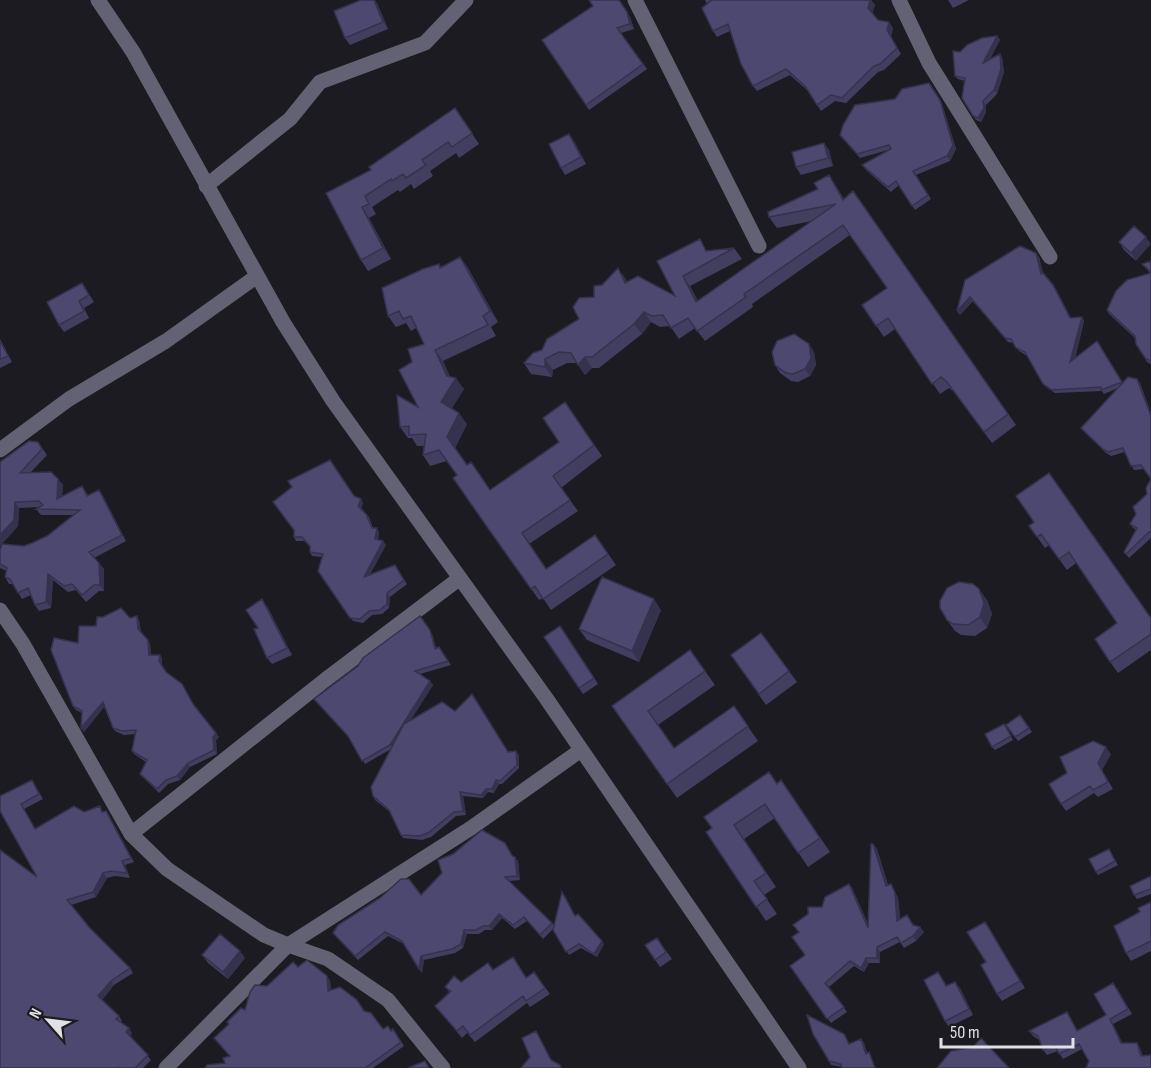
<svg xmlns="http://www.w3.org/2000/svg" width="1151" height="1068" font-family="'Sofia Sans Condensed',sans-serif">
<rect width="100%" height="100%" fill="#1c1b21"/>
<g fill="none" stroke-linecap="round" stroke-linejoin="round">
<path stroke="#636274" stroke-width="15" d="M 98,0 L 133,52 L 283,322 L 333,401 L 546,698 L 799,1068
M 635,0 L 759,246
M 899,0 L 929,63 L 1050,257
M 206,186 L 290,119 L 320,82 L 425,43 L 466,0
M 0,450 L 69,399 L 166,341 L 257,276
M 0,610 L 23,644 L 131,834 L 167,869 L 264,935 L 288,945 L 471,828 L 581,750
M 131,834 L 325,680 L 460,578
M 166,1068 L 288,945 L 328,959 L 388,1000 L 443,1068"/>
</g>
<path fill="#413e60" d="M 705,0 L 871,0 L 875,5 L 872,13 L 878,20 L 893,28 L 891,36 L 901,54 L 884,70 L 878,72 L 846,103 L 835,101 L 821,111 L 808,91 L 790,75 L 757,91 L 753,86 L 730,31 L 717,37 L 713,31 L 711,1 L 706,3 Z
M 948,0 L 969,0 L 953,8 Z
M 377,3 L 388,29 L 350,45 L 345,38 Z
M 630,17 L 634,29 L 621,33 L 647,69 L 589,110 L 542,40 Z
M 997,36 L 1000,40 L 990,59 L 1002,57 L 1004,72 L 997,94 L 986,105 L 986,112 L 981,122 L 976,120 L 962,98 L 965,81 L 958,79 L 955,76 L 960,52 Z
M 895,99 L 942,104 L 956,149 L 950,161 L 916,175 L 931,199 L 915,210 L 899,185 L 891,192 L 865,169 L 862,165 L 888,150 L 860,158 L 840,135 Z
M 455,108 L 479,144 L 459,158 L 456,153 L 430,171 L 433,176 L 414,189 L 411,184 L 400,192 L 398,190 L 372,207 L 376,214 L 369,218 L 391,259 L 368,271 L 361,260 L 326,193 L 371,170 Z
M 574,141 L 586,164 L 565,175 L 561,168 Z
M 829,150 L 833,166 L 801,175 L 796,167 Z
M 836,186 L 844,199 L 853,191 L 1016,425 L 992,443 L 954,392 L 949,388 L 940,394 L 895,329 L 884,337 L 862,305 L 887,288 L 850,235 L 752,304 L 753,307 L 705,341 L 695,328 L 679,339 L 670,326 L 660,327 L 651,322 L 642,334 L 599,368 L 592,368 L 585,375 L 577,363 L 567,363 L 553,370 L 552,377 L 531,374 L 524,363 L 542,350 L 579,319 L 602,285 L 625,278 L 627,282 L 675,296 L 657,261 L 708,251 L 734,248 L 742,259 L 690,286 L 698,301 L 812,221 L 777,228 L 769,217 Z
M 1134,226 L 1136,261 L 1124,250 L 1119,242 Z
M 460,257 L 468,268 L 498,322 L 491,327 L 496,336 L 443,361 L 450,377 L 464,389 L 452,408 L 467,424 L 455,448 L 467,465 L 490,490 L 559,442 L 565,402 L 602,456 L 561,488 L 578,511 L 529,544 L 546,569 L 595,535 L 616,565 L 551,610 L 543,598 L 539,600 L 491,532 L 457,475 L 447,461 L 430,466 L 423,455 L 424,446 L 417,446 L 412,438 L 408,438 L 400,427 L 418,407 L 412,362 L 424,344 L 416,328 L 411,331 L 406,323 L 396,327 L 388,316 L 439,264 L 441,267 Z
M 1039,257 L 1043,273 L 1056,289 L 1071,318 L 1082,317 L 1084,321 L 1075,359 L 1097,341 L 1123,383 L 1137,379 L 1140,383 L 1151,413 L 1151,538 L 1129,558 L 1124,552 L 1136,530 L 1133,528 L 1130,524 L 1147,494 L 1151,479 L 1144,469 L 1134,470 L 1125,452 L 1111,456 L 1106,453 L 1084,432 L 1081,428 L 1118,388 L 1104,394 L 1102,391 L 1055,393 L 1046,387 L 1027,356 L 1019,351 L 1013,343 L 1008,342 L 973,301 L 960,315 L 957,311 L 965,280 Z
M 1151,261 L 1151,364 L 1147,362 L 1136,344 L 1135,338 L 1109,314 L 1107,310 L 1150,273 L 1142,264 Z
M 82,283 L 94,302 L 84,308 L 89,318 L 64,332 L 59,325 Z
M 0,339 L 12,362 L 0,368 Z
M 814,352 L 816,365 L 810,376 L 798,382 L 791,381 L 780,373 L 775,365 Z
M 38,442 L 47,455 L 30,473 L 58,479 L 63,485 L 62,496 L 82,486 L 88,495 L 99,490 L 103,496 L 126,541 L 94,558 L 104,569 L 104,591 L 99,591 L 86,602 L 76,590 L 68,592 L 53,580 L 51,608 L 39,611 L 35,605 L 31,595 L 22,599 L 13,584 L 9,584 L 5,577 L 7,571 L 0,568 L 0,550 L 24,546 L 32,543 L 47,536 L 73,515 L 41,515 L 36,509 L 39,507 L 19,508 L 18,526 L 0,546 L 0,462 Z
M 354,496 L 363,503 L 361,508 L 369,517 L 373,528 L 379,532 L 378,540 L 386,545 L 370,574 L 395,565 L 407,584 L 390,597 L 389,608 L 382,614 L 372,615 L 363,623 L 353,621 L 318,571 L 322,557 L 312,556 L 310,552 L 310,547 L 304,541 L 296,541 L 294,537 Z
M 1034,522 L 1151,618 L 1151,650 L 1118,673 L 1110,662 L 1117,623 L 1076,563 L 1067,570 L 1049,545 L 1045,548 L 1029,526 Z
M 987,600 L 992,614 L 987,628 L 975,636 L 961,635 L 955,631 L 947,620 Z
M 267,606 L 292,655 L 272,664 L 267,658 L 258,628 Z
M 661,610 L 639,662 L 587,640 L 579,629 Z
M 130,618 L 139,620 L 141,632 L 150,644 L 151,655 L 160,655 L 162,659 L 162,665 L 167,673 L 182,684 L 194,707 L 219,737 L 216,740 L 217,754 L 190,767 L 180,780 L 168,784 L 159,793 L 140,774 L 146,762 L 134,754 L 132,751 L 135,734 L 124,735 L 115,731 L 113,728 L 104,707 L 84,732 L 81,728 L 82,713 L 76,710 L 73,706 L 78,643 L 96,626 Z
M 560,626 L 598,684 L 583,694 L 544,637 Z
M 761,633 L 797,682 L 766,705 L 731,655 Z
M 432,634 L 436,648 L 439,647 L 451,665 L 420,674 L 433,685 L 410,721 L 509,752 L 516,751 L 519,755 L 519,768 L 502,784 L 499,784 L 494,793 L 488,792 L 483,798 L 463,796 L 466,815 L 456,816 L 431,837 L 422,840 L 403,838 L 390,812 L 375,800 L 373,796 L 391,749 L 365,764 L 349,738 L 314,699 Z
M 690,650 L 715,685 L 658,725 L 674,748 L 734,706 L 758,741 L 677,798 L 612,706 Z
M 1020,715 L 1032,732 L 1018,741 L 1006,725 Z
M 1006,727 L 1013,740 L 995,750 L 992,747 Z
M 1111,754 L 1102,770 L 1113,789 L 1098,797 L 1094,793 L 1066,811 L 1061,804 Z
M 781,780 L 830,852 L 808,867 L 775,818 L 744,839 L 776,887 L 764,895 L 777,914 L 766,921 L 706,832 Z
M 35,785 L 43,799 L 24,809 L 35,828 L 84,812 L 106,811 L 134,862 L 125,865 L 130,878 L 115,876 L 107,878 L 96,897 L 71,905 L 89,927 L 130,968 L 133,973 L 114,985 L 102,1000 L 119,1016 L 122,1021 L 121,1022 L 132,1033 L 130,1036 L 151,1060 L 143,1068 L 0,1068 L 37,877 L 0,811 Z
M 505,843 L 513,856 L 518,861 L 520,880 L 509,881 L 554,925 L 565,896 L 575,916 L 604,944 L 597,957 L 581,948 L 569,955 L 553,929 L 543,939 L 527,921 L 515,929 L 502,918 L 492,930 L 485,930 L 479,934 L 467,934 L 463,948 L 455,953 L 424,960 L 422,973 L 404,944 L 388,936 L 358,960 L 333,933 L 421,895 Z
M 873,844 L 877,849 L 888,885 L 891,884 L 898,898 L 900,919 L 913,925 L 920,927 L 924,932 L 916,941 L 904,948 L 900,942 L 880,952 L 880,963 L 869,963 L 864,972 L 854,966 L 829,987 L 847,1012 L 831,1023 L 790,966 L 805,955 L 798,932 L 822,907 L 849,884 L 852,888 L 869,926 Z
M 1111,853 L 1118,865 L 1098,875 L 1096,872 Z
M 1151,876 L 1151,894 L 1137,899 L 1134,895 Z
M 1151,902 L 1151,951 L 1131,961 L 1126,953 L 1140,912 Z
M 985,922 L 1025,988 L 1002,1001 L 997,994 L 986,962 Z
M 657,938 L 672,959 L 660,967 L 645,945 Z
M 202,955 L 245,958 L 228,979 L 208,963 Z
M 493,970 L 526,978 L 534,972 L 550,994 L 530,1007 L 527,1003 L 475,1042 L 467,1033 L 462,1038 L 435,1006 L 450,993 L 445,987 L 461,982 Z
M 942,978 L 947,986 L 960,988 L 973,1015 L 949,1027 L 945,1021 Z
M 330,980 L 331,990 L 365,1012 L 383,1029 L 391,1031 L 393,1029 L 404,1046 L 373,1068 L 205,1068 L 225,1063 L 229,1056 L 214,1038 L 229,1025 L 227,1022 L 245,1010 L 267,986 Z
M 1117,988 L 1132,1014 L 1113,1024 L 1122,1043 L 1140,1048 L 1143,1056 L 1089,1061 L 1082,1049 L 1063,1059 L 1058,1051 L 1047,1055 L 1043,1050 L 1039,1040 L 1033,1036 L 1029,1031 L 1067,1012 L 1078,1031 L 1106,1015 Z
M 846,1038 L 849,1044 L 861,1039 L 864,1043 L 867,1053 L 869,1052 L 871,1056 L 842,1067 L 831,1065 L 829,1061 Z"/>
<path fill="#35324e" d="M 374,0 L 375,0 L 377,3 L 388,29 L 383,22 Z
M 619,0 L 630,17 L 634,29 L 630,24 Z
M 871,0 L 875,5 L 872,14 L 868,8 Z
M 889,22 L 893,28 L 891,36 L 901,54 L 887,30 Z
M 997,36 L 1000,40 L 986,66 L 983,63 Z
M 1000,54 L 1002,57 L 1004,72 L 997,94 L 994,90 Z
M 932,87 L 942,104 L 956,149 L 950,161 L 947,156 Z
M 983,101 L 986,105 L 986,112 L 981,122 L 978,118 Z
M 569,134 L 574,141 L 586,164 L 581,157 Z
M 824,143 L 829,150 L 833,166 L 828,158 Z
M 829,175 L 836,186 L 850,210 L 843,200 Z
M 362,207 L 369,218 L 391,259 L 383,248 Z
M 1146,237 L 1151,244 L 1136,261 L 1131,253 Z
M 1036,253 L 1039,257 L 1044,277 L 1041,274 Z
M 460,257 L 468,268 L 498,322 L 490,311 Z
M 618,268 L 625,278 L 632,294 L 625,283 Z
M 683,276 L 690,286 L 704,312 L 696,302 Z
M 970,297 L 973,301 L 960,315 L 957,311 Z
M 644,312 L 651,322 L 642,334 L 634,324 Z
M 1082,317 L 1084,321 L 1073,366 L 1070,362 Z
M 809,344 L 814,352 L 816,365 L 810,376 L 805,369 Z
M 435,350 L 443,361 L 453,383 L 456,378 L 464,389 L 449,413 L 441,402 L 447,376 Z
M 585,357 L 592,368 L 585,375 L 578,365 Z
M 545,359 L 553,370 L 552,377 L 545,367 Z
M 1137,379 L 1140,383 L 1151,413 L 1151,416 Z
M 459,413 L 467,424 L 455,448 L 447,437 Z
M 58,479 L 63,485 L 61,505 L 57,499 Z
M 99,490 L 103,496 L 126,541 L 122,535 Z
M 361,499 L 363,503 L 361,509 L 358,506 Z
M 15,502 L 19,508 L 18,526 L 0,546 L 0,535 Z
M 377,528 L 379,532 L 377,543 L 375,539 Z
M 383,541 L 386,545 L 367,580 L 364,577 Z
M 99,563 L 104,569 L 104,591 L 100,585 Z
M 48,574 L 53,580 L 51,608 L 46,602 Z
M 979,589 L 987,600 L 992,614 L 987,628 L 980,617 Z
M 387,593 L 390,597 L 389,608 L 387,604 Z
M 262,599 L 267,606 L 292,655 L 287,648 Z
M 654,599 L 661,610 L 639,662 L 632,651 Z
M 137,616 L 139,620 L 141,633 L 138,629 Z
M 420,616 L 432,634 L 438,653 L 435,649 Z
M 148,640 L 150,644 L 152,659 L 149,655 Z
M 160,655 L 162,659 L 162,665 L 159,661 Z
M 430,681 L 433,685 L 393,748 L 390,745 Z
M 103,702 L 105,706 L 84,732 L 81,728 Z
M 216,733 L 219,737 L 216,740 L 217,754 L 214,750 L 213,737 Z
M 1106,747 L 1111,754 L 1102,770 L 1113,789 L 1098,763 Z
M 516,751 L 519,755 L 519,768 L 517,765 Z
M 188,763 L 190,767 L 180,780 L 177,776 Z
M 496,780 L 499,784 L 494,793 L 492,789 Z
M 486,789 L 488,792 L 483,798 L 481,795 Z
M 460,792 L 463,796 L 466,815 L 463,811 Z
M 106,811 L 109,815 L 134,862 L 131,858 Z
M 873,844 L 877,849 L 890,891 L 886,886 Z
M 515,857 L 518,861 L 520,880 L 517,876 Z
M 122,861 L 125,865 L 130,878 L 127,873 Z
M 103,873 L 107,878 L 96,897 L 93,892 Z
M 849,884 L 852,888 L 872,933 L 868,928 Z
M 891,884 L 898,898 L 901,925 L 897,921 Z
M 499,914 L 502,918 L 492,930 L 489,926 Z
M 985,922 L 990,929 L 1025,988 L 1020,981 Z
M 920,927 L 924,932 L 916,941 L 913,936 Z
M 464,930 L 467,934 L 463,948 L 461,944 Z
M 602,941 L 604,944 L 597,957 L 594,954 Z
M 877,947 L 880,952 L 880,963 L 877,958 Z
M 240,951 L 245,958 L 228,979 L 223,972 Z
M 421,956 L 424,960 L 422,973 L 419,969 Z
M 866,958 L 869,963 L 864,972 L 861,968 Z
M 327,976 L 330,980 L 331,995 L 328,991 Z
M 111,981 L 114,985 L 102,1000 L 98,996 Z
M 955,982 L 960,988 L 973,1015 L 969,1009 Z
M 1110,1019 L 1113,1024 L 1125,1048 L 1121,1043 Z
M 129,1028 L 132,1033 L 129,1037 L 126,1032 Z
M 861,1039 L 864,1043 L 868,1057 L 866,1054 Z
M 1137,1043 L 1140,1048 L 1144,1061 L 1141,1056 Z"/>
<path fill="#4c4870" stroke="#35324e" stroke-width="1.5" d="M 361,0 L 374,0 L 383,22 L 345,38 L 334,11 Z
M 589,0 L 619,0 L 627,12 L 630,24 L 617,28 L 643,64 L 586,105 L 542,40 L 593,6 Z
M 712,0 L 870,0 L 868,8 L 878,20 L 889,22 L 887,30 L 897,48 L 880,64 L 874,66 L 842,98 L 831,95 L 817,105 L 805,86 L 786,69 L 753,86 L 741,64 L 728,24 L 713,31 L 702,8 Z
M 997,36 L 983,63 L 1000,54 L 1001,69 L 994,90 L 983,101 L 984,108 L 978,118 L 973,116 L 962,98 L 965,78 L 955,76 L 953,51 L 960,52 L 967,45 L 982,38 Z
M 929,83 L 940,100 L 953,145 L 947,156 L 913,171 L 928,195 L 912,206 L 896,181 L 888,187 L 862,165 L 891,149 L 889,145 L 857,154 L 840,135 L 843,125 L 855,105 L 895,99 L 902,89 Z
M 455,108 L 472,133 L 452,147 L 448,142 L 422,160 L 426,165 L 406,178 L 403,174 L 392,181 L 391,179 L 365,196 L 369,204 L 362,207 L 383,248 L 361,260 L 326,193 L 371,170 L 369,167 Z
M 569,134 L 581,157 L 561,168 L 549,144 Z
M 824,143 L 828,158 L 796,167 L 792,152 Z
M 829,175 L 843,200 L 853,191 L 1008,414 L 984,432 L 947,382 L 941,377 L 932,384 L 888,318 L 876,326 L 862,305 L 887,288 L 843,225 L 744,294 L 746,297 L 697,331 L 688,318 L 671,328 L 663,315 L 652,316 L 644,312 L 634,324 L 592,357 L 585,357 L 578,365 L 571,353 L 559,352 L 545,359 L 545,367 L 524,363 L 533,353 L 542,350 L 547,339 L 579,319 L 573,307 L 579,298 L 594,297 L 594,286 L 602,285 L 618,268 L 625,283 L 638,276 L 675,296 L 657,261 L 700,239 L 706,251 L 734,248 L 683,276 L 696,302 L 836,204 L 769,217 L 768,212 L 818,189 L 814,183 Z
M 1134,226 L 1146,237 L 1131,253 L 1119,242 Z
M 1020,246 L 1036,253 L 1041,274 L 1043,273 L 1053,285 L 1070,318 L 1082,317 L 1070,362 L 1097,341 L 1122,382 L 1101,390 L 1101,387 L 1052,390 L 1043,384 L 1025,352 L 1016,348 L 1011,339 L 1005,338 L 970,297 L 957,311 L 965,280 Z
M 460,257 L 490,311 L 483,316 L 488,325 L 435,350 L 447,376 L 456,378 L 441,402 L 459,413 L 447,437 L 467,465 L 471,462 L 490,490 L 559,442 L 543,418 L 565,402 L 594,445 L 553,476 L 570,500 L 522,533 L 546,569 L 595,535 L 608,554 L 543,599 L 535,586 L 531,589 L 483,521 L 453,478 L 457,475 L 439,450 L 423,455 L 426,434 L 409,435 L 409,426 L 400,427 L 397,395 L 418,407 L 399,370 L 412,362 L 408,349 L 424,344 L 411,316 L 403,319 L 399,311 L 388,316 L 382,288 L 423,269 L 439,264 L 440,268 Z
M 1151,261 L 1151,272 L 1142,264 Z
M 1151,273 L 1151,361 L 1145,358 L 1136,344 L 1135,336 L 1107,310 L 1116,291 L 1127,280 Z
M 82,283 L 89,295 L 79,301 L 84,311 L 59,325 L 47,302 Z
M 794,334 L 809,344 L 811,358 L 805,369 L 793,374 L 786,373 L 775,365 L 772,352 L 777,341 Z
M 0,340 L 8,356 L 0,359 Z
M 1128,377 L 1137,379 L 1151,416 L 1151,532 L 1149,532 L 1126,554 L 1124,552 L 1137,528 L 1130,524 L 1136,514 L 1133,507 L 1147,494 L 1146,488 L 1151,479 L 1141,465 L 1131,466 L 1123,448 L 1108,452 L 1103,449 L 1081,428 Z
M 29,441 L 38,442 L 42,449 L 20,473 L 51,472 L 58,479 L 57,499 L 82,486 L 87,496 L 99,490 L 122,535 L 89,552 L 99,563 L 100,585 L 94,585 L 82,595 L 72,584 L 64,586 L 48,574 L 46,602 L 35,605 L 28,588 L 18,593 L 10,579 L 5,577 L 7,568 L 0,564 L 0,550 L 2,544 L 24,546 L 32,543 L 47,536 L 80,510 L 36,509 L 43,505 L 39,501 L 15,502 L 14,520 L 0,535 L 0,462 Z
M 330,460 L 354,496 L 361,499 L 358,506 L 366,514 L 372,528 L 377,528 L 375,539 L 383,541 L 364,577 L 395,565 L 404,580 L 387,593 L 387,604 L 380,610 L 369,611 L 360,619 L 350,618 L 318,571 L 323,554 L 310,552 L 310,546 L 302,537 L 294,537 L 294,530 L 273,502 L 292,487 L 288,481 Z
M 1049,473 L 1151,618 L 1151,634 L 1110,662 L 1095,639 L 1117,623 L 1069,552 L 1059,559 L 1041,534 L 1037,537 L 1029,526 L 1034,522 L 1016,496 Z
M 602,577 L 654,599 L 632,651 L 579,629 Z
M 959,582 L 973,584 L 979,589 L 984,603 L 980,617 L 968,625 L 953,624 L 947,620 L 940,608 L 940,601 L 947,588 Z
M 262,599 L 287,648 L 267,658 L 254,629 L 258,628 L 246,610 Z
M 121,608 L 130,618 L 137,616 L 138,629 L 148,640 L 149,655 L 160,655 L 159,661 L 166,672 L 182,684 L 193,704 L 216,733 L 213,737 L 214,750 L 188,763 L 177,776 L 166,780 L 157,789 L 140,774 L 147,760 L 132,751 L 136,730 L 122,731 L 113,728 L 103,702 L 81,728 L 82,711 L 73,706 L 51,650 L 54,638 L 78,643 L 79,626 L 96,626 L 97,617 L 103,617 Z
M 420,616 L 430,630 L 435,649 L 439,647 L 448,661 L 415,671 L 430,681 L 390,745 L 362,761 L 348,736 L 314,699 L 358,666 L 363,658 Z
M 560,626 L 594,678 L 579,688 L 544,637 Z
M 761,633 L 789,671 L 759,694 L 731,655 Z
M 690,650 L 705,671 L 648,711 L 674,748 L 734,706 L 748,726 L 667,784 L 612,706 Z
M 472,694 L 508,752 L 516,751 L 517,765 L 500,781 L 496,780 L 492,789 L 486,789 L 481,795 L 460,792 L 463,811 L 454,812 L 428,833 L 419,836 L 401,835 L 389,810 L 373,796 L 371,787 L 404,724 L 442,702 L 455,711 Z
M 1020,715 L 1029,728 L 1015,737 L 1006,725 Z
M 1004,724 L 1011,736 L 992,747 L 985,734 Z
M 1093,741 L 1106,747 L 1098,763 L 1108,782 L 1093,790 L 1090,786 L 1061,804 L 1049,784 L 1067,773 L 1060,757 Z
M 769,772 L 777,784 L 781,780 L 820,838 L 798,853 L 765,804 L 734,825 L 766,873 L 754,881 L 767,899 L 756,907 L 706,832 L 712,828 L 704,817 Z
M 32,780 L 39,794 L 21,804 L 35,829 L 74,806 L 84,812 L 100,806 L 102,812 L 106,811 L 131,858 L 122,861 L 127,873 L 111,871 L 103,873 L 93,892 L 67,900 L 89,927 L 130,968 L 111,981 L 98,996 L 119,1016 L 116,1019 L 129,1028 L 126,1032 L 148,1055 L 135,1068 L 119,1068 L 118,1067 L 117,1068 L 0,1068 L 0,850 L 37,877 L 0,811 L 0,796 Z
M 482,830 L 505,843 L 512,856 L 515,857 L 517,876 L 505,877 L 552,923 L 540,935 L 524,917 L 513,925 L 499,914 L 489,926 L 483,926 L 476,930 L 464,930 L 461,944 L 452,949 L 421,956 L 419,969 L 402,941 L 385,932 L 355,956 L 333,933 L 338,925 L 380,898 L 401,879 L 409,879 L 421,895 L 442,873 L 438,860 L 453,854 Z
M 871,844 L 873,844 L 886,886 L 891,884 L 895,893 L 897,921 L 907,915 L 913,925 L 920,927 L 913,936 L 901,943 L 897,937 L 877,947 L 877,958 L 866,958 L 861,968 L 850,961 L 825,983 L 844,1007 L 827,1019 L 790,966 L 805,955 L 792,937 L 799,932 L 793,925 L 808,914 L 808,907 L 822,907 L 825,897 L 849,884 L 868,928 Z
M 1109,849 L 1115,861 L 1096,872 L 1089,859 Z
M 1151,876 L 1151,889 L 1134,895 L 1130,886 Z
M 562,892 L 575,916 L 578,914 L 602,941 L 594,954 L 579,944 L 566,952 L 553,930 Z
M 1151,902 L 1151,941 L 1126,953 L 1114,926 L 1140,912 L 1138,908 Z
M 985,922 L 1020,981 L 997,994 L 981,965 L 986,962 L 967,932 Z
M 220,934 L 240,951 L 223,972 L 202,955 Z
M 657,938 L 666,952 L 655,960 L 645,945 Z
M 513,957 L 526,978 L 534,972 L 545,988 L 526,1001 L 523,996 L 470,1035 L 463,1026 L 457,1031 L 435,1006 L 451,991 L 445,987 L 454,976 L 461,982 L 488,963 L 493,970 Z
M 307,960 L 327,976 L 328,991 L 340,987 L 357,1000 L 364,1011 L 371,1013 L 383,1029 L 388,1026 L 391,1031 L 393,1029 L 401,1042 L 365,1068 L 205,1068 L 207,1065 L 225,1063 L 223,1058 L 230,1056 L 214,1038 L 229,1024 L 227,1022 L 241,1008 L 245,1010 L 250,992 L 255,985 L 267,986 L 293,962 L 298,967 Z
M 938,972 L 946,986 L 955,982 L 969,1009 L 945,1021 L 924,980 Z
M 1113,983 L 1128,1009 L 1110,1019 L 1121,1043 L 1137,1043 L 1141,1056 L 1151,1055 L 1151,1068 L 1086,1068 L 1089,1061 L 1079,1044 L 1059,1054 L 1055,1046 L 1043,1050 L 1038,1036 L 1029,1031 L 1067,1012 L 1077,1031 L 1106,1015 L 1094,994 Z
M 807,1015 L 844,1034 L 849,1044 L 861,1039 L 866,1054 L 869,1052 L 875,1068 L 842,1068 L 841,1064 L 829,1061 L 813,1034 Z
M 536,1031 L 551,1060 L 560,1065 L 561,1068 L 521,1068 L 530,1057 L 522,1038 Z
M 981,1038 L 1009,1068 L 937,1068 L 951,1051 L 973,1047 Z
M 425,1061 L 429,1068 L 408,1068 Z"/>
<g transform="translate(48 1020) rotate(298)" stroke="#1c1b21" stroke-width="4.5" paint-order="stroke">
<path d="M0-4.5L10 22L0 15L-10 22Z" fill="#e1e1e5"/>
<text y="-9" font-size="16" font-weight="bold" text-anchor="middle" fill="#e1e1e5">N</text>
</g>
<path d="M941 1038v9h132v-9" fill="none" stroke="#e1e1e5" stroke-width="3"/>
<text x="950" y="1038" font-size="18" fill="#e1e1e5" stroke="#1c1b21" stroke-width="4.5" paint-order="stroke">50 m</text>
</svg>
